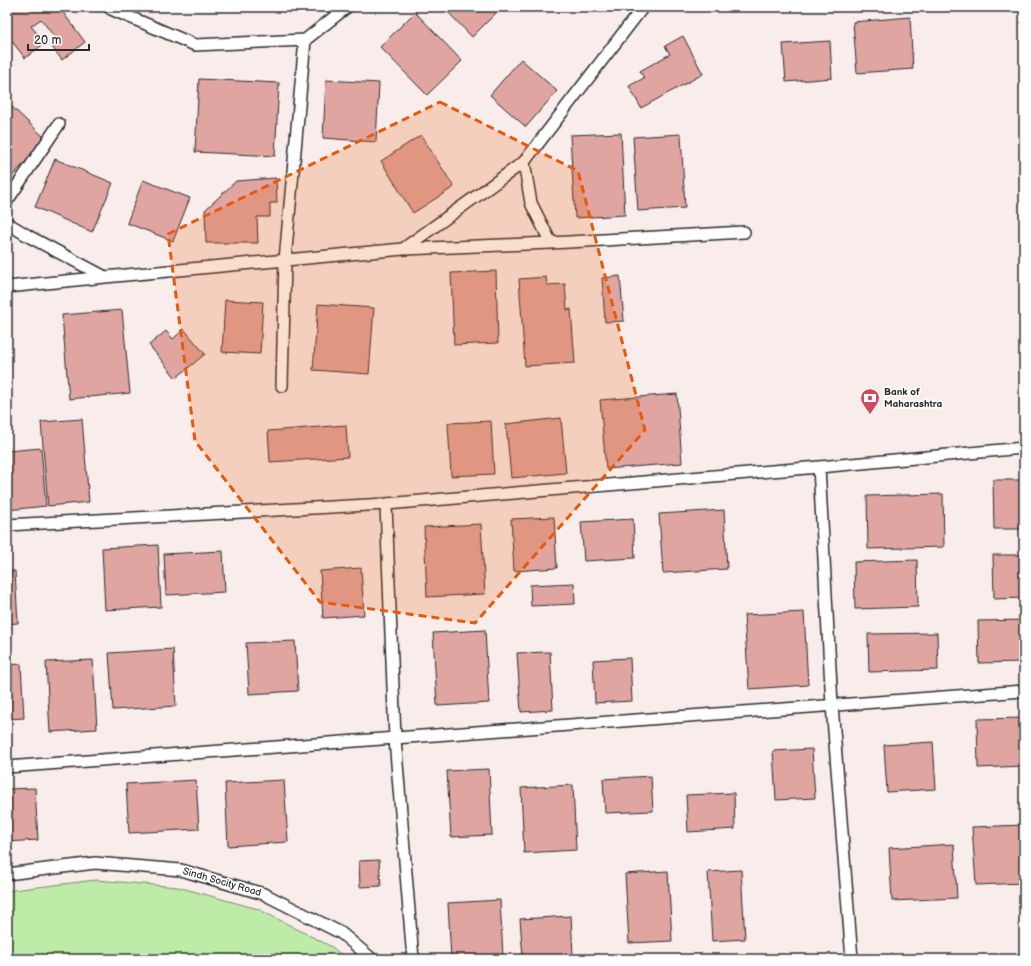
<svg xmlns="http://www.w3.org/2000/svg" width="1031" height="966" font-family="'Balsamiq Sans',sans-serif">
<rect width="100%" height="100%" fill="#f9edec"/>
<filter id="ink" filterUnits="userSpaceOnUse"><feTurbulence type="fractalNoise" baseFrequency=".025" numOctaves="2"/><feDisplacementMap in="SourceGraphic" scale="8" xChannelSelector="R" yChannelSelector="G"/><feConvolveMatrix kernelMatrix="1 2 1 2 8 2 1 2 1" color-interpolation-filters="sRGB"/></filter>
<g filter="url(#ink)">
<path fill="#bfeba8" stroke="#758b6a" d="M 96,880 L 178,887 L 258,909 L 332,947 L 346,959 L 7,959 L 7,892 L 13,890 Z"/>
<path fill="#e0a5a1" stroke="#2b2b2b" d="M 15,7 L 59,7 L 85,42 L 62,60 L 52,47 L 58,42 L 41,19 L 31,26 L 45,43 L 25,58 L 7,35 L 7,13 Z
M 443,7 L 499,7 L 501,8 L 472,37 Z
M 415,12 L 462,61 L 427,95 L 380,47 Z
M 910,17 L 913,69 L 857,73 L 853,22 Z
M 683,36 L 703,74 L 641,108 L 629,86 L 644,78 L 640,71 L 670,54 L 665,46 Z
M 830,41 L 832,78 L 786,82 L 783,44 Z
M 521,59 L 557,91 L 526,127 L 490,95 Z
M 199,79 L 279,83 L 275,156 L 195,152 Z
M 326,80 L 379,83 L 376,142 L 323,138 Z
M 10,105 L 46,139 L 7,182 L 7,109 Z
M 621,133 L 625,215 L 575,218 L 570,135 Z
M 681,134 L 685,208 L 638,211 L 633,137 Z
M 421,135 L 454,187 L 413,213 L 381,161 Z
M 55,159 L 113,183 L 92,232 L 35,207 Z
M 276,178 L 277,203 L 270,203 L 270,217 L 257,217 L 258,243 L 206,243 L 205,210 L 236,181 Z
M 143,180 L 190,198 L 173,241 L 127,223 Z
M 496,271 L 498,343 L 454,345 L 451,273 Z
M 620,276 L 624,321 L 605,322 L 602,278 Z
M 546,277 L 547,285 L 565,284 L 567,310 L 571,309 L 575,363 L 525,366 L 519,279 Z
M 225,300 L 263,302 L 260,354 L 222,352 Z
M 318,304 L 374,308 L 369,374 L 313,370 Z
M 122,310 L 130,393 L 69,399 L 62,315 Z
M 184,329 L 205,354 L 176,378 L 149,345 L 166,331 L 173,339 Z
M 677,394 L 682,463 L 606,469 L 600,400 Z
M 561,418 L 566,473 L 511,478 L 506,424 Z
M 82,419 L 89,502 L 48,506 L 41,422 Z
M 491,421 L 494,474 L 451,476 L 448,423 Z
M 346,425 L 348,457 L 270,462 L 268,431 Z
M 41,448 L 46,506 L 7,510 L 7,451 Z
M 993,480 L 1024,480 L 1024,529 L 994,529 Z
M 943,494 L 944,547 L 868,549 L 867,496 Z
M 724,510 L 727,569 L 663,573 L 659,514 Z
M 554,517 L 557,568 L 514,571 L 511,519 Z
M 633,519 L 635,558 L 584,561 L 581,522 Z
M 481,524 L 485,594 L 427,597 L 424,527 Z
M 158,545 L 161,607 L 105,610 L 102,548 Z
M 223,551 L 225,592 L 166,595 L 164,554 Z
M 993,555 L 1024,555 L 1024,598 L 994,599 Z
M 917,560 L 918,607 L 855,609 L 854,562 Z
M 361,568 L 364,615 L 323,618 L 320,571 Z
M 7,571 L 15,571 L 18,623 L 7,624 Z
M 574,583 L 575,604 L 531,606 L 530,585 Z
M 804,612 L 808,685 L 749,689 L 744,615 Z
M 1024,620 L 1024,662 L 979,663 L 978,621 Z
M 485,630 L 489,703 L 437,706 L 433,633 Z
M 937,633 L 938,670 L 869,672 L 868,634 Z
M 295,641 L 298,691 L 249,694 L 246,643 Z
M 173,649 L 176,706 L 113,710 L 109,653 Z
M 550,652 L 553,710 L 521,712 L 517,653 Z
M 630,658 L 632,701 L 595,703 L 593,660 Z
M 93,660 L 97,729 L 50,732 L 46,662 Z
M 21,664 L 24,718 L 7,719 L 7,665 Z
M 1024,718 L 1024,766 L 978,768 L 977,719 Z
M 933,742 L 936,789 L 887,792 L 884,745 Z
M 812,749 L 815,798 L 776,800 L 773,751 Z
M 489,769 L 492,835 L 451,837 L 447,771 Z
M 651,776 L 653,811 L 605,813 L 603,779 Z
M 196,780 L 199,829 L 129,833 L 126,784 Z
M 284,780 L 288,842 L 228,846 L 225,783 Z
M 573,785 L 576,850 L 524,853 L 521,788 Z
M 35,788 L 38,840 L 7,842 L 7,789 Z
M 734,793 L 735,829 L 688,832 L 686,795 Z
M 1024,825 L 1024,883 L 976,885 L 972,827 Z
M 954,844 L 957,898 L 892,901 L 889,848 Z
M 379,860 L 381,886 L 360,887 L 359,861 Z
M 741,870 L 745,939 L 712,941 L 708,872 Z
M 668,871 L 672,941 L 629,943 L 625,874 Z
M 500,900 L 503,957 L 451,959 L 448,903 Z
M 571,916 L 573,956 L 523,958 L 520,919 Z"/>
<g fill="none" stroke-linecap="round" stroke-linejoin="round">
<g stroke="#2b2b2b" stroke-width="14">
<path id="lane" d="M 109,7 L 111,9 L 195,45 L 305,40 L 347,7
M 524,162 L 531,203 L 551,243
M 7,201 L 59,124
M 7,223 L 30,237 L 105,277 L 403,249 L 524,162 L 643,7
M 404,249 L 551,243 L 744,232
M 7,287 L 105,277
M 282,386 L 285,260 L 305,40
M 819,467 L 832,705 L 852,959
M 386,504 L 395,739 L 413,959
M 7,525 L 386,504 L 819,467 L 1024,448
M 7,767 L 1024,691
M 7,874 L 95,863 L 181,870 L 264,894 L 341,933 L 372,959"/>
</g>
<use href="#lane" stroke="#fff" stroke-width="11"/>
</g>
</g>
<path fill="#e8590c" fill-opacity="0.2" stroke="#e8590c" stroke-width="3" stroke-dasharray="8 5" stroke-linejoin="round" d="M 440,102 L 578,171 L 645,430 L 475,623 L 320,602 L 195,441 L 168,234 Z"/>
<defs>
<g id="bank-pin" transform="scale(1)"><path d="M0 17L-7.5 6A9.5 9.5 0 1 1 7.5 6Z" fill="#d1495b" stroke="#fff"/><path d="M-6-4H6V4H-6ZM0-2.3a2.3 2.3 0 1 0 0 4.6a2.3 2.3 0 1 0 0-4.6Z" fill="#fff"/></g>
</defs>
<g fill-rule="evenodd">
<use href="#bank-pin" x="870" y="398"/>
</g>
<g text-anchor="middle" dominant-baseline="central" stroke-width="3.5" stroke-linejoin="round" paint-order="stroke">
<g font-size="10" font-weight="bold" fill="#2b2b2b" stroke="#fff" text-anchor="start">
<text x="884" y="392">Bank of<tspan x="884" dy="12">Maharashtra</tspan></text>
</g>
<g font-size="10" fill="#2b2b2b" stroke="#fff">
<text transform="translate(222 882) rotate(16)">Sindh Socity Road</text>
</g>
</g>
<rect width="1031" height="966" fill="none" stroke="#fff" stroke-width="24"/>
<rect x="12" y="12" width="1007" height="942" fill="none" stroke="#2b2b2b" stroke-width="1.5" filter="url(#ink)"/>
<path d="M28 44v6h61v-6" fill="none" stroke="#2b2b2b" stroke-width="2"/>
<text x="34" y="44" font-size="12" fill="#2b2b2b" stroke="#ffffff" stroke-width="3" paint-order="stroke">20 m</text>
</svg>
